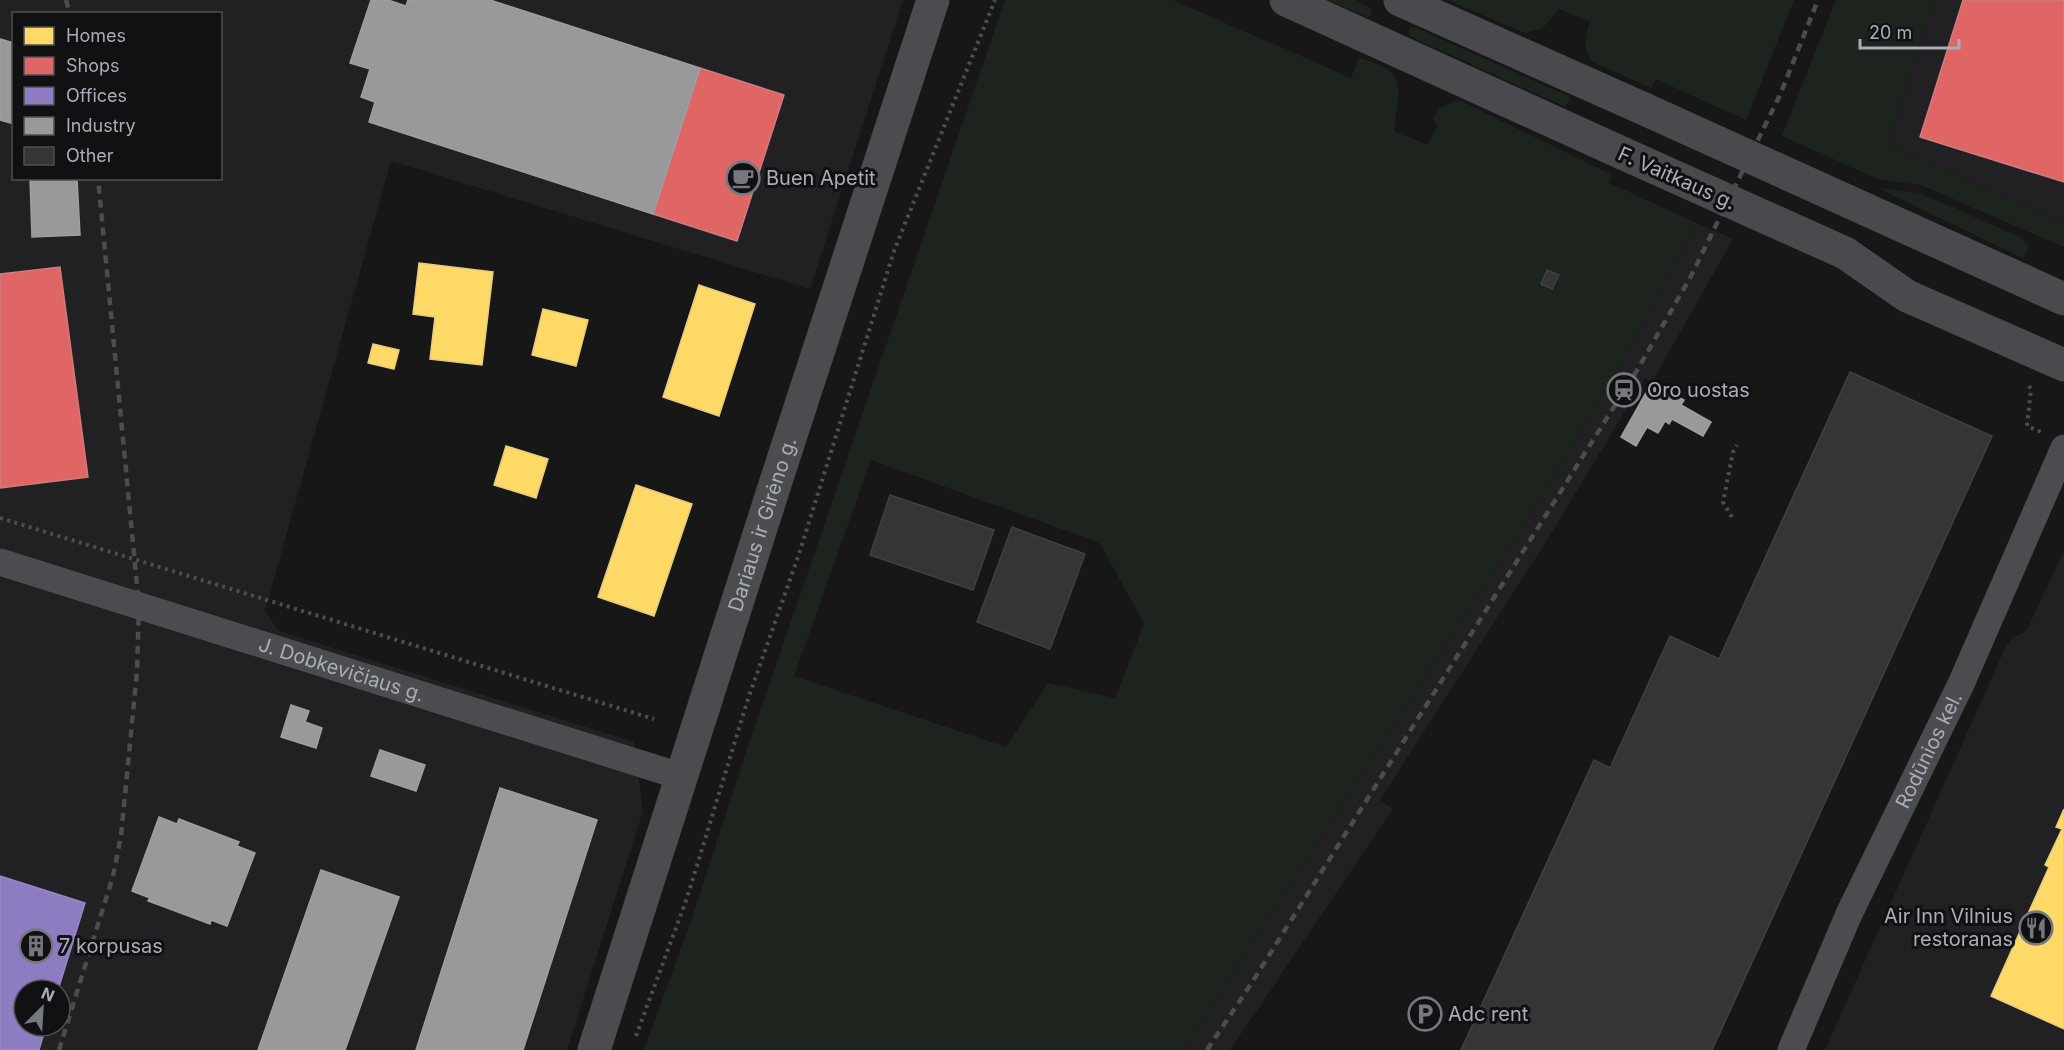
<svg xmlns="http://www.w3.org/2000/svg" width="2064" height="1050" font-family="Inter,sans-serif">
<rect width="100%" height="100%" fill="#171717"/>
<path fill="#212123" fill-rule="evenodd" d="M 0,0 L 903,0 L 810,289 L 391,161 L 265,611 L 279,631 L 634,742 L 643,811 L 567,1050 L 0,1050 ZM 14,14 L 220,14 L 220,178 L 14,178 ZM 24,990 L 60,990 L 60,1026 L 24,1026 Z
M 1934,0 L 2064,0 L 2064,222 L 1888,145 Z
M 1697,223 L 1733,239 L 1652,382 L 1645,378 L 1549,537 L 1380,800 L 1393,809 L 1230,1050 L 1183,1050 L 1547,489 L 1633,342 Z
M 2064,550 L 2064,1050 L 1825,1050 L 2006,646 L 2012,638 L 2022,634 L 2028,628 Z"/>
<path fill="#1d241e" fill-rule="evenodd" d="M 1005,0 L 1173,0 L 1351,78 L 1359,58 C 1411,72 1398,87 1394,131 L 1428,145 L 1437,126 L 1433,118 C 1440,106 1447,103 1461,101 L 1612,175 L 1609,183 L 1697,223 L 1633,342 L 1547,489 L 1183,1050 L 644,1050 L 692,918 L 745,755 ZM 871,460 L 1100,543 L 1144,624 L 1115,698 L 1048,683 L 1006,747 L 794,676 Z
M 1328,0 L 1354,0 L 1371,8 L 1372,11 L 1370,16 L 1367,17 Z
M 1448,0 L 1794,0 L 1746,120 L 1656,79 L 1651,88 L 1592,62 C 1583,48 1585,37 1590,22 L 1559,9 L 1543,28 L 1525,33 Z
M 1836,0 L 1934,0 L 1888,145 L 2064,222 L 2064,247 L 1921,185 L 1878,179 L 1782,136 Z
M 1414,27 L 1568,96 L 1570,100 L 1565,107 L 1409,36 L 1409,29 Z
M 1878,188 L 1920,193 L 2022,238 L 2029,245 L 2024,259 Z"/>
<path fill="#ffd966" stroke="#e5cc7f" stroke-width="1.5" d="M 419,263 L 493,272 L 482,365 L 430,359 L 435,317 L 413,314 Z
M 699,285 L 755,304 L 719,416 L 663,397 Z
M 543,309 L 588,320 L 576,366 L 532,355 Z
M 373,344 L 399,350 L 394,369 L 368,363 Z
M 506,446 L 548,459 L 536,498 L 494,485 Z
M 636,485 L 692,504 L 654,616 L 598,597 Z
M 2064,809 L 2064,1029 L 1991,996 L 2049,867 L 2045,865 L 2062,829 L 2056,827 Z"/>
<path fill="#e06666" stroke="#cf7b7f" stroke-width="1.5" d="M 1963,0 L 2064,0 L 2064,182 L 1920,137 Z
M 700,68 L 784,95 L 737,241 L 653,214 Z
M 60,267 L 88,477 L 0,488 L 0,274 Z"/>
<path fill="#8e7cc3" stroke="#968bc0" stroke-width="1.5" d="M 0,876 L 85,903 L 58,990 L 24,990 L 24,1026 L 46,1026 L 39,1050 L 0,1050 Z"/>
<path fill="#999" stroke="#9e9fa2" stroke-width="1.5" d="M 371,0 L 388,0 L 406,6 L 408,0 L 490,0 L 700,68 L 653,214 L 369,122 L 375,102 L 361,97 L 370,69 L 350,63 Z
M 0,39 L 14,43 L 14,124 L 0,120 Z
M 30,178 L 77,178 L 80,235 L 32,237 Z
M 1652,382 L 1684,400 L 1681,405 L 1711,422 L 1703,436 L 1672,419 L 1669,424 L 1665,421 L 1658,433 L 1647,427 L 1636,446 L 1621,437 Z
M 291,705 L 309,711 L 305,722 L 322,728 L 316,748 L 281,737 Z
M 380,750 L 425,765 L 416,791 L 371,776 Z
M 500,788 L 597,820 L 523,1050 L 416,1050 Z
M 159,817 L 177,824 L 179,819 L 239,842 L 237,846 L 255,853 L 227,926 L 211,920 L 210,924 L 148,901 L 150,898 L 132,891 Z
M 321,870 L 399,897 L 345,1050 L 258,1050 Z"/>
<path fill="#353536" stroke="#3f4043" stroke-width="1.5" d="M 1547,270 L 1559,275 L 1552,289 L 1541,284 Z
M 1850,372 L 1992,436 L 1712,1050 L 1461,1050 L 1594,760 L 1610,768 L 1670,636 L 1719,659 Z
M 890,495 L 994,530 L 973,590 L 870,555 Z
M 1012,527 L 1085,554 L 1050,649 L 977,622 Z"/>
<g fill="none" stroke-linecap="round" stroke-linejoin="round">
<path stroke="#4d4e52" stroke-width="4" stroke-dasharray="3 4.5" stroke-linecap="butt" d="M 2029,386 L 2031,389 L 2027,426 L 2041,432
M 1732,517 L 1723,502 L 1733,452 L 1737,445
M 0,518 L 654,719
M 636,1036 L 687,898 L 748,699 L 799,554 L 894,251 L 995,0"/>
<g stroke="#4b4c50" stroke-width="27">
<path id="s1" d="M 0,562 L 683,777"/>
<path id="s2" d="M 1791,1050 L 1849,914 L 1961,684 L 2064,448"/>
</g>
<path stroke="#4b4c50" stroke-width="33" id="s3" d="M 594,1050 L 778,475 L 933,0"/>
<path stroke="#4a4a4e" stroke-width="33" d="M 1286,0 L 1622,153
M 1400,0 L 1642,108
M 1865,209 L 2064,299
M 1845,253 L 1907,296 L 2064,365"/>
<path stroke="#4b4c4f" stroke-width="4.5" stroke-dasharray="8 6" stroke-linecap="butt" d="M 66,0 L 70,14
M 59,1050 L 113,876 L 121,836 L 137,671 L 139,606 L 98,178
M 1207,1050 L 1251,984 L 1639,367 L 1691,276 L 1780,95 L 1818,0"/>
<path stroke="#4a4a4e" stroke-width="33" d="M 1642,108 L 1865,209
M 1622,153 L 1845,253"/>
</g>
<defs>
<g id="cafe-ring" transform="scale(1.725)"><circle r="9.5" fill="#111113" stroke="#757880" stroke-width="1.5"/><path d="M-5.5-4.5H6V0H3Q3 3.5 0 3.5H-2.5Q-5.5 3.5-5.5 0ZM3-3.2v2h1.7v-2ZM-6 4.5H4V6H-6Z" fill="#757880"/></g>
<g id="station-ring" transform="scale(1.725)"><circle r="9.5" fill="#111113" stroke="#757880" stroke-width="1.5"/><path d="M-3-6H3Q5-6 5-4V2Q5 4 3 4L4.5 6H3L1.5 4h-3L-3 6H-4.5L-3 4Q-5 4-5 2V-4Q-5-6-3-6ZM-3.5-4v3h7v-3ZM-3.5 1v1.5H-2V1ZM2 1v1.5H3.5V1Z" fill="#757880"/></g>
<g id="restaurant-ring" transform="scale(1.725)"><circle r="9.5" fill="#111113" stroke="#757880" stroke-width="1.5"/><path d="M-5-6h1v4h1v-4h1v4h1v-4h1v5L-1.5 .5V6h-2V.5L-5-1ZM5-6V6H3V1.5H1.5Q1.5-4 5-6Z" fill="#757880"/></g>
<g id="building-ring" transform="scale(1.725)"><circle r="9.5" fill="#111113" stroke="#757880" stroke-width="1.5"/><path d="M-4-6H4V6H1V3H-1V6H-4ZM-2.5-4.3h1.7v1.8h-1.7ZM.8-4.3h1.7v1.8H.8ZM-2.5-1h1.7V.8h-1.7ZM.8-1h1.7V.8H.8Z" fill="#757880"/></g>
<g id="parking-ring" transform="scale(1.725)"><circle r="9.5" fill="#111113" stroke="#757880" stroke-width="1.5"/><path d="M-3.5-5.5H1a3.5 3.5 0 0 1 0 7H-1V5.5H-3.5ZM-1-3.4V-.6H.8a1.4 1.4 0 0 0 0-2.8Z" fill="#757880"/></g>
</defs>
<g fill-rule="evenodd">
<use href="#cafe-ring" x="743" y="178"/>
<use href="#station-ring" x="1624" y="390"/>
<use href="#restaurant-ring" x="2036" y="928"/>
<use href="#building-ring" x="36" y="946"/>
<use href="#parking-ring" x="1425" y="1014"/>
</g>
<g text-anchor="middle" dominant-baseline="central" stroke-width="6" stroke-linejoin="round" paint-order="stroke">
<g font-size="20" fill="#a8adb8" stroke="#111113" text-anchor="start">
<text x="766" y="178">Buen Apetit</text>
<text x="1647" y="390">Oro uostas</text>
<text x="2013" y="916" text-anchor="end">Air Inn Vilnius<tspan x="2013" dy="23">restoranas</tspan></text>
<text x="59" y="946">7 korpusas</text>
<text x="1448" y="1014">Adc rent</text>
</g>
<g font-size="20" fill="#a8adb8" stroke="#111113">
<text transform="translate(1677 178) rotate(24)">F. Vaitkaus g.</text>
<text stroke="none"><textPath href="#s3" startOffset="552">Dariaus ir Girėno g.</textPath></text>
<text stroke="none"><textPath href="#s1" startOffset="358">J. Dobkevičiaus g.</textPath></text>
<text stroke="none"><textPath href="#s2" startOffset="330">Rodūnios kel.</textPath></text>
</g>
</g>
<rect x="12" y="12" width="210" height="168" fill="#111113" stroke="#4d4f55" stroke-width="1.5"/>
<rect x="24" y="27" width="30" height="18" fill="#ffd966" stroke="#4d4f55" stroke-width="1.5"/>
<text x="66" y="42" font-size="18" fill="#a8adb8">Homes</text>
<rect x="24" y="57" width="30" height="18" fill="#e06666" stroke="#4d4f55" stroke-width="1.5"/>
<text x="66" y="72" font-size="18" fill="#a8adb8">Shops</text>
<rect x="24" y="87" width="30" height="18" fill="#8e7cc3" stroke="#4d4f55" stroke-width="1.5"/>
<text x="66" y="102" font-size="18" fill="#a8adb8">Offices</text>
<rect x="24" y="117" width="30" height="18" fill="#999999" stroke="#4d4f55" stroke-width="1.5"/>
<text x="66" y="132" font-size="18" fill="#a8adb8">Industry</text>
<rect x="24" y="147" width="30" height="18" fill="#353536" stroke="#4d4f55" stroke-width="1.5"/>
<text x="66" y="162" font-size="18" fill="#a8adb8">Other</text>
<g transform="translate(42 1008) rotate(24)"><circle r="28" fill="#111113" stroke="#4d4f55" stroke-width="1.5"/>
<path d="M0-4.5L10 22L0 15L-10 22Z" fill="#757880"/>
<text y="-9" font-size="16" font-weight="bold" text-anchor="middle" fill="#a8adb8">N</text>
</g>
<path d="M1860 39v9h99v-9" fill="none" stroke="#a8adb8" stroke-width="3"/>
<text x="1869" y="39" font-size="18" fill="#a8adb8" stroke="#111113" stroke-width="4.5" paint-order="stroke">20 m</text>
</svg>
